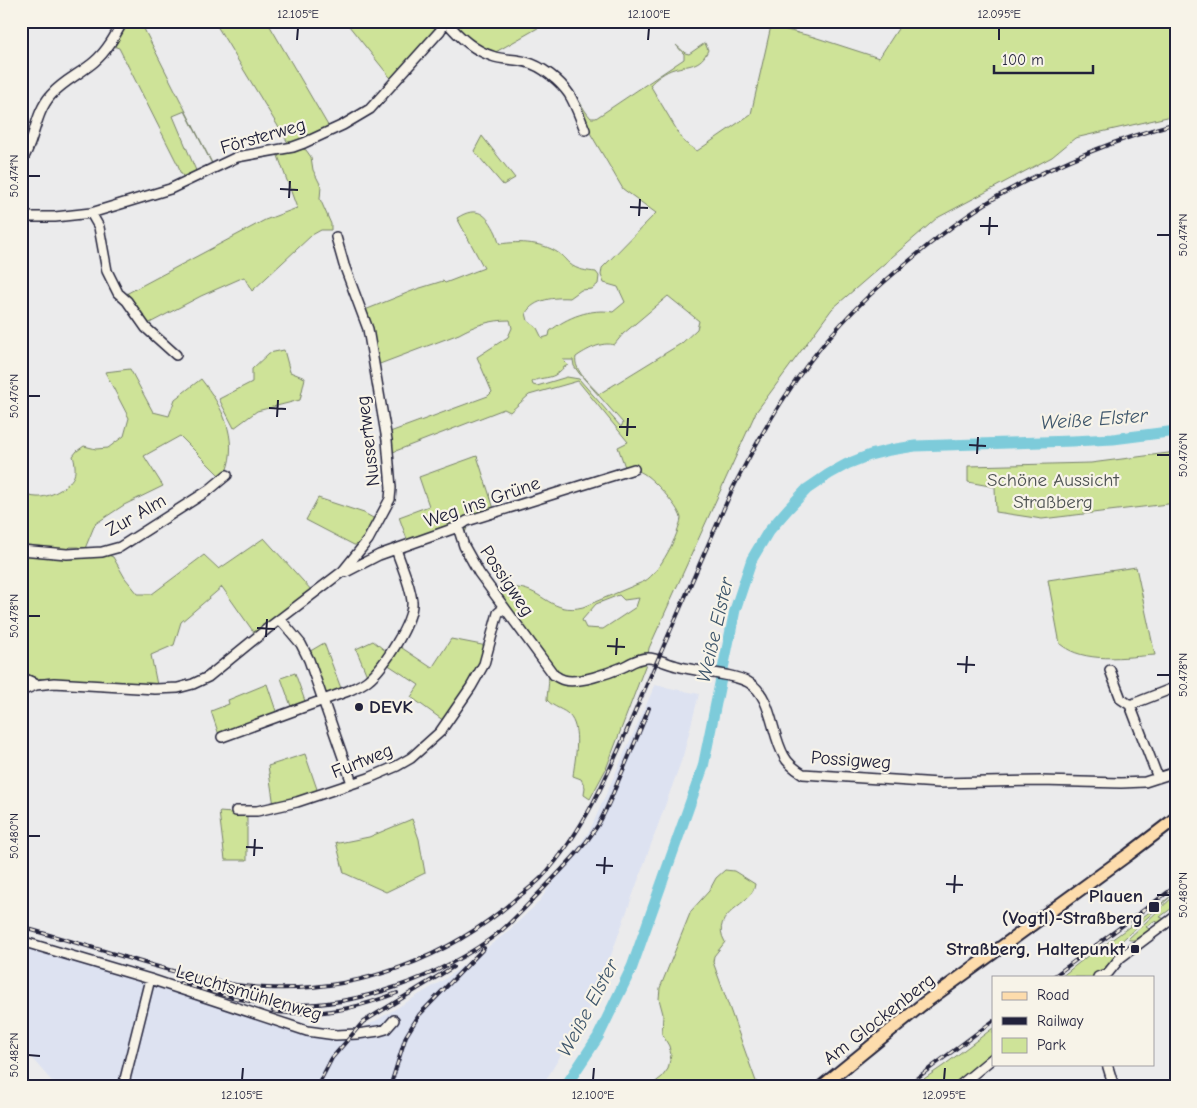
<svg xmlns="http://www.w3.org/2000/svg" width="1197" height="1108" font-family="'Comic Neue',sans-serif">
<rect width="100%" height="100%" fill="#ebebec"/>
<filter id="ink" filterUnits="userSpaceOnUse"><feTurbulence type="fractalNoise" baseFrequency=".02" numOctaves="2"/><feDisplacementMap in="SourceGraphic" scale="10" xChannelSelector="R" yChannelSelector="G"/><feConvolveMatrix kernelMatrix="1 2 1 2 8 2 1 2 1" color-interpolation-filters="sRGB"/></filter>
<g filter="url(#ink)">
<path fill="#dde2f1" d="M 655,685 L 699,694 L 683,756 L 597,994 L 546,1080 L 552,1086 L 551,1087 L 57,1087 L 21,1046 L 21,947 L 90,966 L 284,1028 L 332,1039 L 356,1039 L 367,1026 L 445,979 L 505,934 L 538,903 L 590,830 Z"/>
<path fill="#cee398" stroke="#78826a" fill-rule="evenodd" d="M 126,21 L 140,21 L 212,163 L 216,163 L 212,164 L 185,111 L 173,116 L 197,173 L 185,179 L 180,172 L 178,165 L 119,48 L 113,46 C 95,62 66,81 53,101 C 38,121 35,147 21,167 L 41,117 L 56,94 L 123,31 Z
M 214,21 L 267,21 L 330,129 L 290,146 Z
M 345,21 L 440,21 L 441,22 L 432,37 L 393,81 Z
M 450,21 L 550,21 L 494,53 L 467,40 Z
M 903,21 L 1176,21 L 1176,115 L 1075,138 L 1052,157 L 937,218 L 832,309 L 756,412 L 649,648 L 647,661 L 606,769 L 590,799 L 584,795 L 585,787 L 581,779 L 573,776 C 575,759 582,728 569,715 C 564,709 554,708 547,700 C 547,693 550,681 548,675 C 543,664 538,664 536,650 L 470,554 C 467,547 458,531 464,525 C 471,518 507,509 519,506 C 558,494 598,482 637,469 L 633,467 L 626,470 L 618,447 L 628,442 L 578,381 L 529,395 L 510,412 L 504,409 L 393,452 L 390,432 L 488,396 L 492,392 L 477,357 L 508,337 L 512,328 L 510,320 C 491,320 475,325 459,334 L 377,365 L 371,326 L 365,310 L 417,289 L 443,281 L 445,283 L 484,268 L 457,218 C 477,205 487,214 496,233 C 498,237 497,240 500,244 C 519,241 545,242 561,255 C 564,257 566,261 570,264 C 577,270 587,271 596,272 L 599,276 L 598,284 L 592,289 L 581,290 L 570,298 C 555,297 534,299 526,313 L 528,321 L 537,328 L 542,338 L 549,336 L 550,331 C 567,317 591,308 613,312 L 625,302 L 618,287 L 604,283 L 601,275 L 602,268 L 656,213 L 623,189 L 586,126 L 576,101 L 565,87 L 566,85 C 578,94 581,108 591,118 L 596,118 L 684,59 L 684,54 L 676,45 L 685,53 L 689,54 L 705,43 L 708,50 C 701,67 688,65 674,69 C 666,71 655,79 650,85 L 684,142 L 697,151 L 751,114 L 771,26 L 814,37 L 879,58 ZM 668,296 L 699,321 L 697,329 L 682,343 L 599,394 C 591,385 573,370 576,357 C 586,350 602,341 614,345 L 623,334 ZM 563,360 L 573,360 L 574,366 L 579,373 L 623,423 L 621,427 L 579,379 L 567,377 L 537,386 L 533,385 L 532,382 C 539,377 548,379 555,375 C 561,372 562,367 568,365 ZM 638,471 C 649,473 679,507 681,518 C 679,535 659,573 645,581 L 583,607 C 552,615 543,590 518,588 C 509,587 502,592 495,587 C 482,578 468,549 465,533 L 468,525 L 493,516 ZM 619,595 L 624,600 L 639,598 L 636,607 L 603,629 L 586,628 L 582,620 L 596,604 Z
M 482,136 L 515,178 L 503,185 L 474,151 Z
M 298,147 L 306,150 L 311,157 L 313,170 L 321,186 L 320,199 L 331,224 L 331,230 L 321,230 L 312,235 L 252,291 L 244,277 L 201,296 L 146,325 L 126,294 L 265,220 L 297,208 L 277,153 Z
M 284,350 L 290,372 L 305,378 L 300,400 L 257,411 L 234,428 L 219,399 L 252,382 L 252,369 L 269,353 Z
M 130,369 L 153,412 L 169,416 L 175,399 L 201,379 C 222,406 239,438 226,472 L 219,475 L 180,436 L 144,456 L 163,486 L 124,505 L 95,524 L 84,551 L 78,547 L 70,547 L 66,551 L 106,554 L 113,557 L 125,578 L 138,594 L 152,594 L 204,555 L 219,569 L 264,538 L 313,592 L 255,634 L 222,587 L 181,622 L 174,645 L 151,655 L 157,685 L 31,678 L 21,676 L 21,493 C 26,495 32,497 37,497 C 49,498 68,488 74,476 C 76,470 75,462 73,456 L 77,451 L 84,446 L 96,449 L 108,448 L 124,436 L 129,418 L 105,372 Z
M 1176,452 L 1176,503 L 1042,519 L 996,512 L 995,487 L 968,482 L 968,466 L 1091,463 Z
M 477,456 L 494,509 L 408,542 L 399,517 L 429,506 L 419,477 Z
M 318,498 L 364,513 L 375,519 L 362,545 L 354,545 L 306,520 Z
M 1136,567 L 1155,655 C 1126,657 1084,664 1060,644 L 1048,580 Z
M 451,639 L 487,646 L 481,666 L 444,721 L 411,697 L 419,685 L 387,664 L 399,646 L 432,668 Z
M 373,641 L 387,652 L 368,678 L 356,649 Z
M 324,643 L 342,691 L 329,696 L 324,693 L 307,653 Z
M 295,673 L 306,704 L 292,709 L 281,678 Z
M 267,684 L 277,714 L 219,735 L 211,711 L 229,704 L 228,700 Z
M 305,754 L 318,792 L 274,806 L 268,766 Z
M 219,812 L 247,814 L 247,860 L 225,860 Z
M 412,819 L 419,839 L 425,873 L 386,892 L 344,873 L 336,842 L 339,843 L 369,837 Z
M 725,870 L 734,871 L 755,884 C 754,905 708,912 725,942 L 714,956 L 713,962 L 758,1087 L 652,1087 L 653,1084 L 662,1077 L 668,1069 L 671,1055 L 669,1046 L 662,1034 L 663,1014 L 659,999 L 660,988 L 691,911 L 709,891 L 716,878 Z
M 1175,895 L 1176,905 L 1160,917 L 1165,919 L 1160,923 L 1154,921 L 1146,927 L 1151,930 L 1134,940 L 1130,940 L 1128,939 Z
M 1170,897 L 1116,946 L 1121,952 L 1095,977 L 1061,977 L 1094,951 L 1095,952 Z
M 993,1028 L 993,1055 L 953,1087 L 912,1087 L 943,1066 Z"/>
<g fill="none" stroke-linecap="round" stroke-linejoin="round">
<path stroke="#7dcbda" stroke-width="11" d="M 565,1087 L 598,1037 L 632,967 L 703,767 L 735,610 L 752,559 L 768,532 L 788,509 L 807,489 L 829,474 L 847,464 L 870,455 L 890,450 L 915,446 L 1072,441 L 1113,439 L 1176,431"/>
<g stroke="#22223b" stroke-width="12">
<path id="minor" d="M 21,162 C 35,142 34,114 51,95 C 63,81 80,74 94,62 C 107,51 115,36 123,21
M 91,213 L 99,227 L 107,271 L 118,293 L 127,301 L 146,328 L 176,355
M 21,217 L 55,217 L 91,213 L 170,189 L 237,157 L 293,147 L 304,143 L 343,125 L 370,109 L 440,31 L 446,21 C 458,36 473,50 492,56 C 502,60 515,59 526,62 C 542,66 560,81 569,94 C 576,105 580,118 585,130
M 458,527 L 464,546 L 479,573 L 554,675 C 557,677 560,679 564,680 C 578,684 609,673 623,667 C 631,663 638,658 648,658 C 657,658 668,664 677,666 C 696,672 732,673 748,682 C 772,695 771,734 784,756 C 788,764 795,769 803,774 L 939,783 L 1040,781 L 1121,783 L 1145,782 L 1176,772
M 21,550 L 67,554 L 102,552 L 120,547 L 209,490 L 227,475
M 346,572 L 379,555 L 458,527 L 467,521 L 634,469
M 280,619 L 301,644 L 309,660 L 352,783
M 1110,670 L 1121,699 L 1130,705
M 21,677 L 32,682 L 36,685
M 21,691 L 36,685 L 54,683 L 155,689 L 178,688 L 193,684 L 208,677 L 267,629 L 343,571 L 368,540 L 390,499 L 391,488 L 387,440 L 368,329 L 344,265 L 336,237
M 222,737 L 348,691 C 354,688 362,685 368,680 C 384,667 414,621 412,601 C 410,583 401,565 396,549
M 1158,778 L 1130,705 L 1176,687
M 236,811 L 257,811 L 297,802 L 369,778 L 397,766 L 411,758 L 440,732 L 471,687 L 484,664 L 498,613 L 504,608
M 21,941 L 150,979 L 307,1031 L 336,1035 L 357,1034 L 379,1031 L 386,1029 L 394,1020
M 1098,977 L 1108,973 L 1120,958 L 1176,916
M 1107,1064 L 1114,1087
M 123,1087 L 150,979
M 958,1087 L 993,1058"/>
</g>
<g stroke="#22223b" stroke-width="15">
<path id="major" d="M 821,1087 L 923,1004 L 1129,854 L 1176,818"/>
</g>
<use href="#minor" stroke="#f7f3e8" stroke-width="9"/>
<use href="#major" stroke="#fddcac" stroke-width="11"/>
<g stroke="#22223b" stroke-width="4">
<path id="rail" d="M 21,927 C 61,938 101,950 141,962 C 182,974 224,986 267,988 C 360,992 449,958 518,897 C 526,891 534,885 541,878 C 588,828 613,762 640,700 C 671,630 701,560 732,490 C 762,431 796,372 842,323 C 864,299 889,277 915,256 C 944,232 974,209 1007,191 C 1060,162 1118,139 1176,123
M 1053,977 L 1176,886
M 180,983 C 213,992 246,1003 280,1005 C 357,1008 440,978 501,931 C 516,918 530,902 544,888 C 563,868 583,849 598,825 C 607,810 613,793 620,777 C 630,754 640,731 649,708
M 273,1011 C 280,1013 288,1013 296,1013 C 333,1014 362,1006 397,993
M 317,1087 L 332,1058 L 363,1022 L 453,967
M 390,1087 L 406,1036 L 419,1015 L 484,948
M 905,1087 L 993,1021"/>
</g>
<use href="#rail" stroke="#f7f3e8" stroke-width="2" stroke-dasharray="5.5" stroke-linecap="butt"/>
</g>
</g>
<path fill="none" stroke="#22223b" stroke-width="2" d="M 297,40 L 298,28M 648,40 L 649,28M 999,40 L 999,28M 28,176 L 40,176M 280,189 L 298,190M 289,198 L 290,181M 630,207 L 648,208M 639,216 L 640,199M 980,226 L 998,226M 989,235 L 990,217M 1157,235 L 1170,235M 28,396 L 40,396M 269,408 L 286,409M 277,417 L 278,400M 619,427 L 636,427M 627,436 L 628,418M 969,445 L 986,446M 977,454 L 978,437M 1157,455 L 1170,455M 28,616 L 40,616M 257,628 L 275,629M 266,637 L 267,619M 607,646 L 625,647M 616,655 L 617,638M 957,664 L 975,665M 966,673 L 967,656M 1157,675 L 1170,675M 28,836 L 40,836M 246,847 L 263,848M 254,856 L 255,839M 596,865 L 613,866M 604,874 L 605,857M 946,884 L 963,885M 954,893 L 955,875M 1157,895 L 1170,895M 28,1055 L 40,1056M 242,1080 L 243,1068M 593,1080 L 594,1068M 944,1080 L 945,1068"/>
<g fill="#22223b" stroke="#f7f3e8" stroke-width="2">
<circle cx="359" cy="707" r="5"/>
<rect x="1148" y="901" width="12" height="12" rx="2.5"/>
<rect x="1130" y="944" width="10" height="10" rx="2.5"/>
</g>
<g text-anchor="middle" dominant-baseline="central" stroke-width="4.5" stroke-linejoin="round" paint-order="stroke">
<g font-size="19" fill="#22223b" stroke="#f7f3e8">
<text transform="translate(263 136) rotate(-16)">Försterweg</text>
<text transform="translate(368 441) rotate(-97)">Nussertweg</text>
<text transform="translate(482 502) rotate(-19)">Weg ins Grüne</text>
<text transform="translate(136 515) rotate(-30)">Zur Alm</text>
<text transform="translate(507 581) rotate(56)">Possigweg</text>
<text transform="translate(851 760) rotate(4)">Possigweg</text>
<text transform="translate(362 761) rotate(-22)">Furtweg</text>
<text transform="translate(249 993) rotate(17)">Leuchtsmühlenweg</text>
<text transform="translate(879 1019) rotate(-38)">Am Glockenberg</text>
</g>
<g font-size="19" fill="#4d5252" stroke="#f7f3e8">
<text x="1053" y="480">Schöne Aussicht<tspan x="1053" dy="22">Straßberg</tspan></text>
</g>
<g font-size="19" font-weight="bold" fill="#22223b" stroke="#f7f3e8" text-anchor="end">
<text x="369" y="707" text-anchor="start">DEVK</text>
<text x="1143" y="896">Plauen<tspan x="1143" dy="22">(Vogtl)-Straßberg</tspan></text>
<text x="1125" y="949">Straßberg, Haltepunkt</text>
</g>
<g font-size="20" font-style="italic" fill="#3d556b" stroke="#f7f3e8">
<text transform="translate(1094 419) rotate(-4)">Weiße Elster</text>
<text transform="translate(715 630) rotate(-77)">Weiße Elster</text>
<text transform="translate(588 1008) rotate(-62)">Weiße Elster</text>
</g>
</g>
<rect width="1197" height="1108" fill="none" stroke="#f7f3e8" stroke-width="55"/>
<rect x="992" y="976" width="162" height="90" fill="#f7f3e8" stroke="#a29fa3"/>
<rect x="1002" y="992" width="25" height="8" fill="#fddcac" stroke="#a29fa3"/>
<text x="1037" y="1000" font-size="15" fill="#22223b">Road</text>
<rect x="1002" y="1017" width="25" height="8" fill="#22223b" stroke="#a29fa3"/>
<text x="1037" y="1026" font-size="15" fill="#22223b">Railway</text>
<rect x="1002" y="1038" width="25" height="15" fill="#cee398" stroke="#a29fa3"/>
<text x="1037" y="1050" font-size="15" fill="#22223b">Park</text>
<path d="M994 65v8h99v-8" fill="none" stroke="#22223b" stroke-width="2.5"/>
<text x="1002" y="65" font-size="15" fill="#22223b" stroke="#f7f3e8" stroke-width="4" paint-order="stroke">100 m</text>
<rect x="28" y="28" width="1142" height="1052" fill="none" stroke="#22223b" stroke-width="2"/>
<g font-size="12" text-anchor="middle" fill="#22223b">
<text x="298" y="18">12.105°E</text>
<text x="649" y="18">12.100°E</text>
<text x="999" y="18">12.095°E</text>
<text transform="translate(14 176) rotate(-90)" y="4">50.474°N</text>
<text transform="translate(1183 235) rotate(-90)" y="4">50.474°N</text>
<text transform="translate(14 396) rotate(-90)" y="4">50.476°N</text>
<text transform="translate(1183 455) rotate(-90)" y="4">50.476°N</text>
<text transform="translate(14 616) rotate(-90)" y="4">50.478°N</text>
<text transform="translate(1183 675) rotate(-90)" y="4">50.478°N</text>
<text transform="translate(14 836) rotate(-90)" y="4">50.480°N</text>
<text transform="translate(1183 895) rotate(-90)" y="4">50.480°N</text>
<text transform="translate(14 1055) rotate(-90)" y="4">50.482°N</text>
<text x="242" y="1099">12.105°E</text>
<text x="593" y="1099">12.100°E</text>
<text x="944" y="1099">12.095°E</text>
</g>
</svg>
